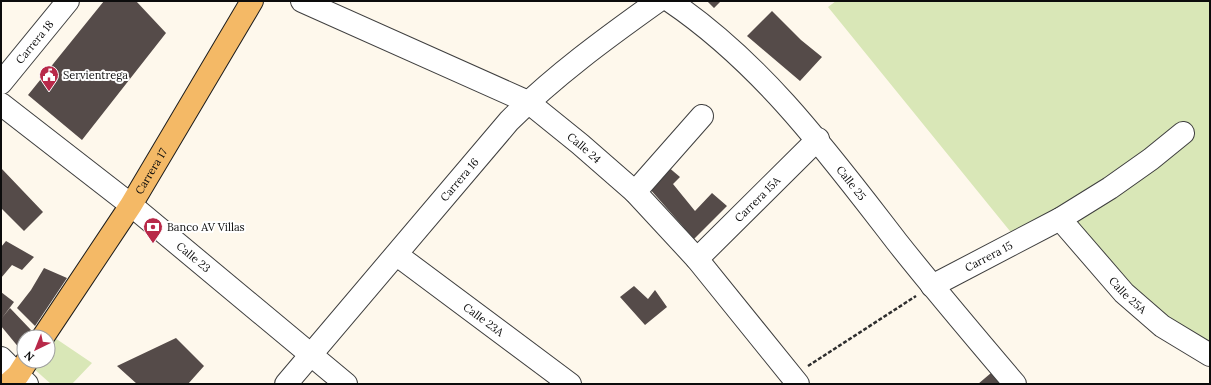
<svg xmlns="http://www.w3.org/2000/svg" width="1211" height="385" font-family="Lora,serif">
<rect width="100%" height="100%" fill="#fef8ec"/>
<path fill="#d9e7b7" d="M 836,1 L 1210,1 L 1210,355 L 1162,326 L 1060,219 L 1018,241 L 828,7 Z
M 55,338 L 92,363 L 72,384 L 51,384 L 33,368 L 38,361 L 48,361 L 48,348 Z"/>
<path fill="#554b49" d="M 104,1 L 136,1 L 166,33 L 82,140 L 28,95 Z
M 707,1 L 721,1 L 714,8 Z
M 772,11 L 801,40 L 822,57 L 800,81 L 747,36 Z
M 667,166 L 680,177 L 673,184 L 695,211 L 712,193 L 727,206 L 694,239 L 649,188 Z
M 1,168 L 43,212 L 24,231 L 1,208 Z
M 6,241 L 34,257 L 22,270 L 12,265 L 1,278 L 1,247 Z
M 44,268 L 67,278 L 35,326 L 17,308 L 31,290 Z
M 634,286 L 648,299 L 655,290 L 667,307 L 645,325 L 620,297 Z
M 1,292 L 14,302 L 2,318 L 10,308 L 31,330 L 27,337 L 24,337 L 24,342 L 20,349 L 1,326 Z
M 176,338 L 204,366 L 188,384 L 137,384 L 117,366 Z
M 991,373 L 1000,384 L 978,384 Z"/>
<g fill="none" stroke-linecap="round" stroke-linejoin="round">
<g stroke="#3f3f3f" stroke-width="24">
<g id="minor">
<path id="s1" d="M 302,1 L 528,102 L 580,144 L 635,192 L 697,259 L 798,384"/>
<path id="s2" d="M 670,1 C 763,64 829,154 897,242 C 935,290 975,337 1015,384"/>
<path id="s3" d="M 1,83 L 68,1"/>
<path id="s4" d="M 1,104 L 131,205 L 346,384"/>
<path d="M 635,192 L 702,116"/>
<path id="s5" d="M 1060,219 L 1124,293 L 1162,326 L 1210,355"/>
<path id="s6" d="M 397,255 L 570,384"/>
<path id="s7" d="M 697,259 L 818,139"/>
<path id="s8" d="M 932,286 L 1060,219 L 1110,188 L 1151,159 L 1183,133"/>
<path d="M 1,358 L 27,384"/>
<path id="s9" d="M 286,384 L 509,121 C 554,76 606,38 658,1"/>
</g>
</g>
<g stroke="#1d1d1d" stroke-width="24">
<g id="major">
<path id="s10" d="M 43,337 L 131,205 L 252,1"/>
<path d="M 8,384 L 18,375 L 27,361"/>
</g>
</g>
<path stroke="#2e2e2e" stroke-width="2.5" stroke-dasharray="4 2" stroke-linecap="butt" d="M 808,366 L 916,296"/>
<use href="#minor" stroke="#fff" stroke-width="22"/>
<use href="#major" stroke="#f4b966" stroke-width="22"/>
</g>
<defs>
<g id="civic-pin" transform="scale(1)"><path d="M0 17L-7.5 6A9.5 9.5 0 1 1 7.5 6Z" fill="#b82949" stroke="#fff"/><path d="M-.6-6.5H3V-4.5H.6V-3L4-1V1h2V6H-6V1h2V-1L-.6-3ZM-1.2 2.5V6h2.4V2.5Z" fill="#fff"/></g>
<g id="bank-pin" transform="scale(1)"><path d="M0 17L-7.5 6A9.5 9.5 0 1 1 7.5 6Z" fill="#b82949" stroke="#fff"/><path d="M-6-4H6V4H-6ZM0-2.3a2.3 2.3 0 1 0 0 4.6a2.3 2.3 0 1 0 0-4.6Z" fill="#fff"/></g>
</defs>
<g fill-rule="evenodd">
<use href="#civic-pin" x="49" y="75"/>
<use href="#bank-pin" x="153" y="227"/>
</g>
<g text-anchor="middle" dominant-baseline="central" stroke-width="4" stroke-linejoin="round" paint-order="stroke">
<g font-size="11" fill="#0c0c0c" stroke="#fff">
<text stroke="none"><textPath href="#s3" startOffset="53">Carrera 18</textPath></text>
<text stroke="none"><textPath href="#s1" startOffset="320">Calle 24</textPath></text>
<text stroke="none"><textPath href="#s10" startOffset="198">Carrera 17</textPath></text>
<text stroke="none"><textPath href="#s9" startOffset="268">Carrera 16</textPath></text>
<text stroke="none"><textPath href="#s2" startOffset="258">Calle 25</textPath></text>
<text stroke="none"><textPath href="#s7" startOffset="85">Carrera 15A</textPath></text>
<text stroke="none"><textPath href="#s8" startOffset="64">Carrera 15</textPath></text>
<text stroke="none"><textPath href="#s4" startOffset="246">Calle 23</textPath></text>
<text stroke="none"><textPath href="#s5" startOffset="102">Calle 25A</textPath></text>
<text stroke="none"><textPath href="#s6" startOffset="108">Calle 23A</textPath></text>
</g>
<g font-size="11" fill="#0c0c0c" stroke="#fff" text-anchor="start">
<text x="63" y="75">Servientrega</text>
<text x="167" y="227">Banco AV Villas</text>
</g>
</g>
<rect width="1211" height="385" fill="none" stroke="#0c0c0c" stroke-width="4"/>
<g transform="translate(36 349) rotate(223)"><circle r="19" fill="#ffffff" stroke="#9e9e9e"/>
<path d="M0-3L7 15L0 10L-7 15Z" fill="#b82949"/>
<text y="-6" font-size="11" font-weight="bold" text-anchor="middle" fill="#0c0c0c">N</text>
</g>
</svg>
